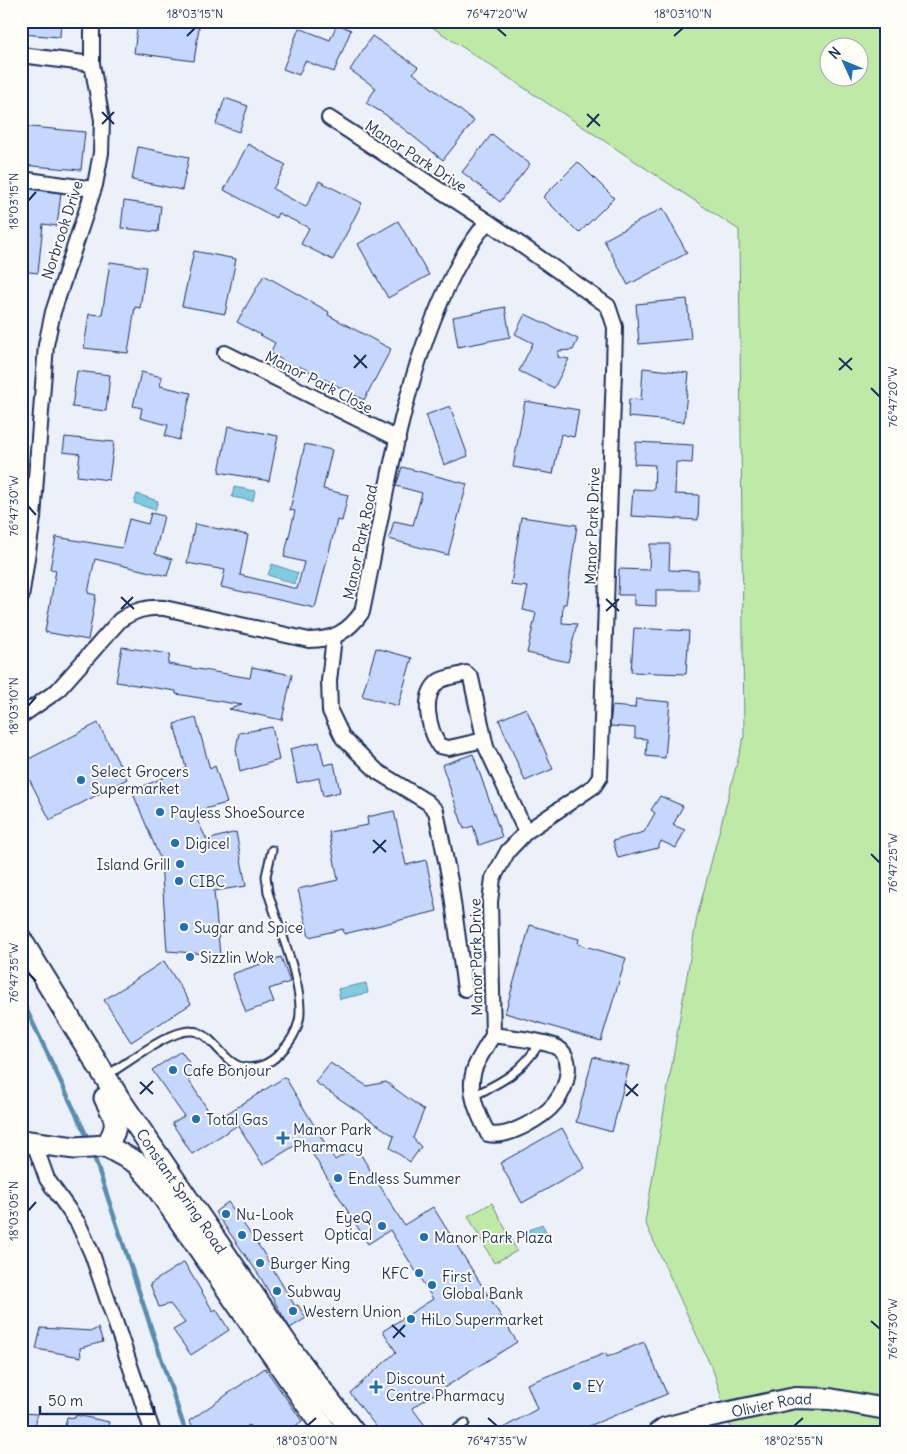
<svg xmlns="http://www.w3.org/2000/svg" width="907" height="1454" font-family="Delius,sans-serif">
<rect width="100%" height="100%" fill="#ecf1f9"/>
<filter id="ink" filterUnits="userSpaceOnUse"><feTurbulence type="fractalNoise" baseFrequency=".02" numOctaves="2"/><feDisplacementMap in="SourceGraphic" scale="10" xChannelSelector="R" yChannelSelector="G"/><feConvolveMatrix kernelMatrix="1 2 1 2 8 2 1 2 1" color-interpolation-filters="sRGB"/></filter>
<g filter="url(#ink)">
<path fill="#bfe9a6" stroke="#6d8c82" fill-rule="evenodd" d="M 423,21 L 886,21 L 886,1433 L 724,1433 L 731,1429 L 714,1373 L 645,1222 L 697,917 L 744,736 L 739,230 ZM 830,48 L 860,48 L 860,78 L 830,78 Z
M 492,1203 L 517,1251 L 494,1263 L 468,1216 Z"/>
<path fill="#81cbe1" stroke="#588dad" d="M 234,487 L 255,491 L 253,501 L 232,497 Z
M 137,494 L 158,501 L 155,510 L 134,503 Z
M 272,564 L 298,573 L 294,584 L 268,575 Z
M 366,983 L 368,993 L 340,999 L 338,989 Z
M 542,1224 L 548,1235 L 531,1244 L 525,1232 Z"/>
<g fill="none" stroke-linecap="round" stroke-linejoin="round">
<path stroke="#588dad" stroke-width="4.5" d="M 21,998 L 89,1141
M 93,1153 L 186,1433"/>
</g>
<path fill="#c5d7fd" stroke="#1b2f5e" d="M 21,21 L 61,21 L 60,37 L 21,34 Z
M 138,21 L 199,27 L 194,61 L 134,53 Z
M 337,24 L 351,30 L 334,72 L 305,61 L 299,75 L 283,69 L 299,28 L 330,40 Z
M 372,36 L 418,67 L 413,73 L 474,121 L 443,160 L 386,115 L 366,103 L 376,88 L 350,70 Z
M 225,98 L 248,106 L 239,132 L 216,124 Z
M 21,126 L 85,132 L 81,170 L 21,165 Z
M 492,134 L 530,164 L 500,202 L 462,172 Z
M 248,144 L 286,165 L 273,189 L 306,207 L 319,181 L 362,203 L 333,260 L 301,244 L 309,228 L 278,213 L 276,218 L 224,190 Z
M 138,147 L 189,157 L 182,190 L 132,180 Z
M 578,162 L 614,198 L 579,233 L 543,197 Z
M 21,188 L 61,193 L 57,226 L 43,224 L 38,273 L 21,271 Z
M 124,201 L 161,206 L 158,232 L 121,228 Z
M 663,208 L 687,253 L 628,285 L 604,240 Z
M 398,221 L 429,275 L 388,298 L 358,244 Z
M 194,251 L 236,259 L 225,314 L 182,306 Z
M 110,262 L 146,267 L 140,308 L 135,307 L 128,353 L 84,348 L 89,314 L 102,315 Z
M 264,275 L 329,312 L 328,315 L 391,349 L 364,400 L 299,366 L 297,369 L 270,353 L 275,343 L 237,322 Z
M 687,299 L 691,339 L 639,344 L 636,304 Z
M 505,307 L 510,337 L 458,347 L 453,317 Z
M 525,314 L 578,339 L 573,350 L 558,351 L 558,357 L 569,359 L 554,388 L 519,371 L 533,343 L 515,334 Z
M 643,368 L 689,373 L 684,422 L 628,417 L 629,399 L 641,400 Z
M 77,371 L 110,375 L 106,411 L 72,407 Z
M 141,372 L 162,377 L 160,386 L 191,393 L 179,440 L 165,436 L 168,425 L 140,418 L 142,408 L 133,406 Z
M 525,401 L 579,410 L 574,437 L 561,434 L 553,474 L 513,467 Z
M 450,406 L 468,456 L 444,465 L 426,415 Z
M 228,426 L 278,436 L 269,481 L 219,472 Z
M 65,437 L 114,442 L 109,480 L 77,476 L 80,454 L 63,452 Z
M 636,442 L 693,445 L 692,463 L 676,462 L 675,494 L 699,495 L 698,520 L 631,516 L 633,489 L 654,490 L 655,465 L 634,464 Z
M 305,444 L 332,450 L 323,489 L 348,495 L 342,521 L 337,520 L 315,608 L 221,587 L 225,570 L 187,563 L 195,524 L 248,535 L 240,575 L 297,589 L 304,562 L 284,557 L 295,511 L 290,510 Z
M 402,467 L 467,484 L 448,555 L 389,539 L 394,521 L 413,525 L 422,493 L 396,486 Z
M 151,513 L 164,516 L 155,554 L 172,559 L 167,576 L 95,559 L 88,593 L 96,595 L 88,640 L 45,632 L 56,570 L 50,569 L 56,537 L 122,548 L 129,519 L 148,524 Z
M 521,517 L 577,525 L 566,604 L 563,604 L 562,623 L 577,624 L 568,662 L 527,653 L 536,613 L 523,610 L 528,587 L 511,585 Z
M 650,544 L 670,544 L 669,570 L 698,571 L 698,590 L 656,590 L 656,606 L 634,605 L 634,595 L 618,595 L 619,569 L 649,570 Z
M 634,628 L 689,631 L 686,674 L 631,672 Z
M 122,647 L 170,654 L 168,664 L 250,678 L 252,667 L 292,675 L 282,720 L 229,709 L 242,705 L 176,694 L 176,691 L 116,682 Z
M 376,648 L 412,658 L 398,706 L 362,696 Z
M 636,699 L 670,702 L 665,758 L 646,756 L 647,739 L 635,738 L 635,728 L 610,726 L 612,706 L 635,708 Z
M 526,708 L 553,769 L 525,781 L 499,720 Z
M 196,718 L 210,769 L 215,766 L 227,803 L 193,812 L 207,840 L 236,832 L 246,886 L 214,891 L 220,955 L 167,951 L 161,861 L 132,791 L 186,768 L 174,724 Z
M 98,723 L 127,779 L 50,820 L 21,763 Z
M 272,727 L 279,760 L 240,772 L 236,749 L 239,733 Z
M 319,742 L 324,765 L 334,763 L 340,792 L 323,796 L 319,778 L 297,783 L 290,749 Z
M 473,754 L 502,837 L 479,845 L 473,826 L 464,829 L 442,765 Z
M 660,796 L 683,806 L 673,825 L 685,830 L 676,848 L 661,841 L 658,848 L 618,858 L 613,841 L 644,832 L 655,813 L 651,810 Z
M 394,811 L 406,865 L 426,860 L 437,911 L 344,934 L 343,929 L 309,937 L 298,889 L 338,880 L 329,832 L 368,825 L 367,817 Z
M 530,925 L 579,939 L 578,944 L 626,958 L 601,1041 L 505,1013 Z
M 281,957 L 290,982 L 269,989 L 274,1002 L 246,1012 L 232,974 Z
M 164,961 L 191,1004 L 131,1042 L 104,1000 Z
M 181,1051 L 194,1070 L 186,1076 L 215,1121 L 285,1077 L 335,1160 L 356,1147 L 404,1225 L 433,1207 L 517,1342 L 412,1408 L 427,1428 L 419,1433 L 381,1433 L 350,1393 L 396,1352 L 383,1331 L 433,1299 L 390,1230 L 368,1244 L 304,1140 L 263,1165 L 238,1125 L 192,1154 L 172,1123 L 184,1116 L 152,1070 Z
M 593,1057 L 629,1066 L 612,1132 L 576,1122 Z
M 330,1063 L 367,1086 L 386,1082 L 424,1110 L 413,1138 L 421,1147 L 410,1162 L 390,1148 L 394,1136 L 315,1082 Z
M 562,1128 L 585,1168 L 522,1203 L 500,1163 Z
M 228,1202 L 261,1249 L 295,1306 L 298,1305 L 306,1318 L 290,1328 L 259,1275 L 215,1212 Z
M 184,1262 L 213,1311 L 216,1309 L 229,1330 L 191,1355 L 173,1330 L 185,1323 L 170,1304 L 159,1307 L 150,1284 Z
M 41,1328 L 92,1331 L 98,1328 L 103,1342 L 80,1348 L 81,1357 L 36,1349 Z
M 644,1342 L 667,1394 L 572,1433 L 494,1433 L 537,1409 L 527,1384 L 606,1353 L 607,1357 Z
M 265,1368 L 302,1421 L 286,1433 L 254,1433 L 249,1425 L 239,1433 L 197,1433 L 189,1421 Z
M 23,1413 L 37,1414 L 35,1433 L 22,1433 Z
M 76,1415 L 109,1422 L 106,1433 L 77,1433 L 64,1430 L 67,1417 L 75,1418 Z"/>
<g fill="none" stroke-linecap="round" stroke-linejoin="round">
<g stroke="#1b2f5e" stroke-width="11">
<path id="lane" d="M 107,1075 C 128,1063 169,1030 191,1031 C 212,1031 222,1063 243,1067 C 256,1070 271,1063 280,1053 C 289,1044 296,1034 299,1021 C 306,991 277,923 268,892 L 266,876 L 272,850
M 473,1096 C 504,1081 521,1072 540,1043
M 451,1433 L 465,1423"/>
</g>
<g stroke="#1b2f5e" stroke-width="18">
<path id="street" d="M 21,55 L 92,64
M 329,118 L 487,221 L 608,306 L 615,327 L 614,371 L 600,777 L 594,786 L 526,832 L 508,851 L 493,878 L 490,902 L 493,1035
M 21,179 L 93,189
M 225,353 L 398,439
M 21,598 L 33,518 L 46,345 L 53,312 L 95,185 L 101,153 L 102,120 L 92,64 L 92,21
M 334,637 L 329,681 L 330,711 L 343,738 L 378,772 L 427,802 L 436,811 L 450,881 L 465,989
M 21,716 L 57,691 L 120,620 C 135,610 146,607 164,608 L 309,640 C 333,640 348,632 362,612 C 387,492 403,364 463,256 C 470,244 479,233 487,221
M 484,740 L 449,748 L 439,746 C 429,728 420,696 439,681 C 446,677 458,676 466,673 L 471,678 L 486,747 L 526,832
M 493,1035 C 512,1038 536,1039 554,1046 C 577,1055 567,1088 555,1103 C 543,1118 507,1139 488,1134 C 478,1114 467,1092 474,1070 C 478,1058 487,1046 493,1035 Z
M 34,1143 L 47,1179 L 78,1223 L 92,1254 L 153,1433"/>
</g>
<g stroke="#1b2f5e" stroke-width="24">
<g id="secondary">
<path id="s1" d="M 658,1433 L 665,1428 L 702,1418 L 795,1398 L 830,1399 L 886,1409"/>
</g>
</g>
<g stroke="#1b2f5e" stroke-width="25">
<g id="primary">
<path id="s2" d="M 21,940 L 119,1099 L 290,1349 L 354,1433"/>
<path d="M 105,1098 C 116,1119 121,1124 106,1146"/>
<path d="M 21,1141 L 75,1148 L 106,1146 L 137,1163 L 151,1179 L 327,1433"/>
</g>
</g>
<use href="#lane" stroke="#fdfcf7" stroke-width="7"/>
<use href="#street" stroke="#fdfcf7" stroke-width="14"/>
<use href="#secondary" stroke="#fdfcf7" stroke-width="20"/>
<use href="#primary" stroke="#fdfcf7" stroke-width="21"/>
</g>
</g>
<path fill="none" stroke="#1b2f5e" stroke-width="2" d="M 497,28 L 506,36M 187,36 L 195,28M 674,36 L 683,28M 102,112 L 114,124M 587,114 L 600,126M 102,124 L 114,112M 587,127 L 599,114M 28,201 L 36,192M 354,355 L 367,368M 839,358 L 852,370M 354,368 L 366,355M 839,370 L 852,358M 871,388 L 880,397M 28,506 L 36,515M 121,597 L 134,609M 606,599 L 619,611M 121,609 L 133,597M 606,611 L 619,599M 28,706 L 36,697M 373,840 L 386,852M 373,853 L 386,840M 871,854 L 880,863M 28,973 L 36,981M 140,1082 L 153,1094M 625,1084 L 638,1096M 140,1094 L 153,1081M 626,1096 L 638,1084M 28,1211 L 36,1202M 871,1321 L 880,1329M 392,1325 L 405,1337M 393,1338 L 405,1325M 488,1418 L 497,1426M 307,1426 L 316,1418M 794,1426 L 803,1418"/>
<g fill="#1f6fb2" stroke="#fdfcf7" stroke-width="2">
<circle cx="81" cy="780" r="5"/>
<circle cx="160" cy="812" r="5"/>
<circle cx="175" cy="843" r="5"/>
<circle cx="180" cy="864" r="5"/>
<circle cx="179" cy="881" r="5"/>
<circle cx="184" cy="927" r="5"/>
<circle cx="190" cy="957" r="5"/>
<circle cx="173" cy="1070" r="5"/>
<circle cx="196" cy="1119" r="5"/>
<path d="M280.5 1130.5h5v5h5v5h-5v5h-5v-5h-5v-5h5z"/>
<circle cx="338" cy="1178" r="5"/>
<circle cx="226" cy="1214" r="5"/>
<circle cx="382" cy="1226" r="5"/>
<circle cx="242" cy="1235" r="5"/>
<circle cx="424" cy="1237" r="5"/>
<circle cx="260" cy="1263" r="5"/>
<circle cx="419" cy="1273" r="5"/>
<circle cx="432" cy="1285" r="5"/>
<circle cx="277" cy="1291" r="5"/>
<circle cx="293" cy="1311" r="5"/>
<circle cx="411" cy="1319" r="5"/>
<circle cx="577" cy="1386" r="5"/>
<path d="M373.5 1379.5h5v5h5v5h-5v5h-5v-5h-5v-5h5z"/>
</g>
<g text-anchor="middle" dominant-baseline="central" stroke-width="4" stroke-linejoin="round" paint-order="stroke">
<g font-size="15" fill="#1b2f5e" stroke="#fdfcf7">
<text transform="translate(416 156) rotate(33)">Manor Park Drive</text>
<text transform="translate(62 230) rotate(-72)">Norbrook Drive</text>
<text transform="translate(319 382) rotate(27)">Manor Park Close</text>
<text transform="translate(592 526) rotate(-88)">Manor Park Drive</text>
<text transform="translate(360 542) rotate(-78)">Manor Park Road</text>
<text transform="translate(476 957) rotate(-91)">Manor Park Drive</text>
<text stroke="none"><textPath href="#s2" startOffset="298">Constant Spring Road</textPath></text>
<text stroke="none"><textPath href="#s1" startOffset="118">Olivier Road</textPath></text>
</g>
<g font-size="15" fill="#1b2f5e" stroke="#fdfcf7" text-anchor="start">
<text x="91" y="771">Select Grocers<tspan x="91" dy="17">Supermarket</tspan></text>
<text x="170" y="812">Payless ShoeSource</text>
<text x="185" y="843">Digicel</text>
<text x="170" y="864" text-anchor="end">Island Grill</text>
<text x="189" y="881">CIBC</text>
<text x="194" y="927">Sugar and Spice</text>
<text x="200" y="957">Sizzlin Wok</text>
<text x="183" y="1070">Cafe Bonjour</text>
<text x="206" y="1119">Total Gas</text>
<text x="293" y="1129">Manor Park<tspan x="293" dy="17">Pharmacy</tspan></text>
<text x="348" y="1178">Endless Summer</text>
<text x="236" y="1214">Nu-Look</text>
<text x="372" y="1217" text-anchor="end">EyeQ<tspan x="372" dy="17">Optical</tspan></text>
<text x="252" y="1235">Dessert</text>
<text x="434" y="1237">Manor Park Plaza</text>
<text x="270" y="1263">Burger King</text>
<text x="409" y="1273" text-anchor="end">KFC</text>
<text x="442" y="1276">First<tspan x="442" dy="17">Global Bank</tspan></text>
<text x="287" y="1291">Subway</text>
<text x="303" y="1311">Western Union</text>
<text x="421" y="1319">HiLo Supermarket</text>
<text x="386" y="1378">Discount<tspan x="386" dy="17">Centre Pharmacy</tspan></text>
<text x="587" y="1386">EY</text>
</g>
</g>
<rect width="907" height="1454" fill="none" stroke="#fdfcf7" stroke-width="55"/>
<g transform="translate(844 62) rotate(314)"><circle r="24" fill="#fdfcf7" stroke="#a3aaba"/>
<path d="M0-4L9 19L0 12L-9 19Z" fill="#1f6fb2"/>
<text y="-8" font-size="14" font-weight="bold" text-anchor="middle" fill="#1b2f5e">N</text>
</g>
<path d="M40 1406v8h114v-8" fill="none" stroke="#1b2f5e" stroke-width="2.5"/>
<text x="48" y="1406" font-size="15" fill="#1b2f5e" stroke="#fdfcf7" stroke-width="4" paint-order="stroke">50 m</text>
<rect x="28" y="28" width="852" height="1398" fill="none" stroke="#1b2f5e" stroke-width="2"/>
<g font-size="12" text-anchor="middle" fill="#1b2f5e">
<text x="195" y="18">18°03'15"N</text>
<text x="497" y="18">76°47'20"W</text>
<text x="683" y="18">18°03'10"N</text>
<text transform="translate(14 201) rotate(-90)" y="4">18°03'15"N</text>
<text transform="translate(893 397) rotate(-90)" y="4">76°47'20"W</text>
<text transform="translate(14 506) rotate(-90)" y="4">76°47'30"W</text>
<text transform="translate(14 706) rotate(-90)" y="4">18°03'10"N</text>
<text transform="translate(893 863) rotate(-90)" y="4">76°47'25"W</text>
<text transform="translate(14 973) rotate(-90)" y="4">76°47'35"W</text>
<text transform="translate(14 1211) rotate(-90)" y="4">18°03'05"N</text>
<text transform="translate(893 1329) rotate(-90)" y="4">76°47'30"W</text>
<text x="307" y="1445">18°03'00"N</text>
<text x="497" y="1445">76°47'35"W</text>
<text x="794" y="1445">18°02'55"N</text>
</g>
</svg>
